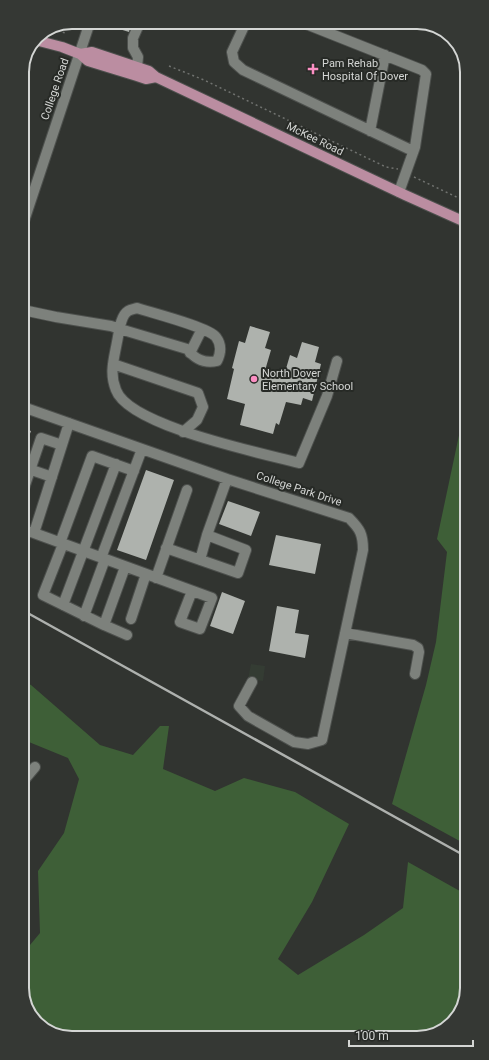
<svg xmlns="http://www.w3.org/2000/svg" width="489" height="1060" font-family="Roboto,sans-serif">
<rect width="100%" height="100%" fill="#313430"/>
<path fill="#343c33" d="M 251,664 L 265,666 L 263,681 L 248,679 Z"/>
<path fill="#3e5f37" d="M 465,407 L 467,845 L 392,804 L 426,685 L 436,642 L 447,552 L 437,539 Z
M 24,682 L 31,685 L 100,745 L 133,755 L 160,726 L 169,726 L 163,769 L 215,791 L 244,778 L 295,792 L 349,824 L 312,902 L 278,959 L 298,975 L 364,935 L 403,908 L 408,862 L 467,895 L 467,988 L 458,1016 L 433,1035 L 69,1038 L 42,1028 L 25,1004 L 25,951 L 40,933 L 38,871 L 64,833 L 79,779 L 68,758 L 24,740 Z"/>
<path fill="#aeb2ad" d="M 117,22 L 132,22 L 129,32 L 116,28 Z
M 250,326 L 270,332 L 265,348 L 271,350 L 264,374 L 283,379 L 290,355 L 297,358 L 302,342 L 319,347 L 315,362 L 321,364 L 312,401 L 303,398 L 301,405 L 286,402 L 279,425 L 276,423 L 273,434 L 240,425 L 245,404 L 227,399 L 234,369 L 232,368 L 239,341 L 245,343 Z
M 23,428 L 31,431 L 24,450 L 23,450 Z
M 146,470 L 174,480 L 146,560 L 117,550 Z
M 228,501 L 260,512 L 251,536 L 219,524 Z
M 276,535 L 321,544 L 315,574 L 269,565 Z
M 222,592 L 245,601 L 233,634 L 210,626 Z
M 277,606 L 299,610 L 295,633 L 309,635 L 305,658 L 269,651 Z"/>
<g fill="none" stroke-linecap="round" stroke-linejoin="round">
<g stroke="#4d504d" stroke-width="12">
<path id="minor" d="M 246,22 L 232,52 L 234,62 L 243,70 L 413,151
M 301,22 L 422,70 L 426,74 L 415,147 L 399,192
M 137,67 L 138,57 L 133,48 L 133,38 L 140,22
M 370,131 L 385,55
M 23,224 L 90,22
M 23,310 L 56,317 L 111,326 L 120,329 L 187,349 C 195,359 204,364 217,361 C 221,353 222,345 216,337 C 208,327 152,313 137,308 C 134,309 131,309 128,311 C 120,316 119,333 117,342 C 114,359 109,373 116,390 C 129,426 262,453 299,463 L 327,396 L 337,361
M 190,353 L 202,329
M 113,364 L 198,393 L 203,407 L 197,420 L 183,432
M 23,407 L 227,479 L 349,518 C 360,529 363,534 363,550 L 322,740 L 308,744 L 294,742 L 248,716 L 239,706 L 252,682
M 69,423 L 34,533 L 212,598 L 200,629 L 180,622 L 192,591
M 23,467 L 52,477
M 23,491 L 41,438 L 62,445
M 23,530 L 34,533
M 60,543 L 92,456 L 134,471
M 63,544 L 43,595 L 104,625 L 125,567
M 166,548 L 238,573 L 246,550 L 207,535 L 227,479
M 101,558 L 142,449
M 200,560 L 207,535
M 156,578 L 187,490
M 63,605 L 116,464
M 84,616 L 105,559
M 131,619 L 146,574
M 104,625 L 127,635
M 345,633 L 413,645 L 418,648 L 419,652 L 415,674
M 24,780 L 35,767"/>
</g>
<g stroke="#4d504d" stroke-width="12">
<path id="major" d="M 35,40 L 62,47 L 80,54 L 88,61 L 137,76 L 146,79 L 156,77
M 80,54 L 92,52 L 149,71 L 156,77 L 405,195 L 465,222"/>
</g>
<path stroke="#70726f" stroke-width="1.5" stroke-dasharray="2 3" stroke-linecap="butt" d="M 53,30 L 66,33
M 169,66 L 204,80 L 386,167 L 398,169
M 414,177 L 465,201"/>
<use href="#minor" stroke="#7d817c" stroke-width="10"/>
<use href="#major" stroke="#bb8da1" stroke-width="10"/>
<path stroke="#aeb1ae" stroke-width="2.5" d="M 24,611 L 467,857"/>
</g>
<g fill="#fb8fc3" stroke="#272a26" stroke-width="1.5">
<path d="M311 63h4v4h4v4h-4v4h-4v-4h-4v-4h4z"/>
<circle cx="254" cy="379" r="4"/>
</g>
<g text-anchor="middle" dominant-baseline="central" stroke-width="4" stroke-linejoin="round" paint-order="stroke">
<g font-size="11" fill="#d4d6d4" stroke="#272a26" text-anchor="start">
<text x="322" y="63">Pam Rehab<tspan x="322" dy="13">Hospital Of Dover</tspan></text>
<text x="262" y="373">North Dover<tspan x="262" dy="13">Elementary School</tspan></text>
</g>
<g font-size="11" fill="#d4d6d4" stroke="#272a26">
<text transform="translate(55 89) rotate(-71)">College Road</text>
<text transform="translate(315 139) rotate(26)">McKee Road</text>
<text transform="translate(299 489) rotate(18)">College Park Drive</text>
</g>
</g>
<path d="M0 0H489V1060H0ZM72 29H417A43 43 0 0 1 460 72V988A43 43 0 0 1 417 1031H72A43 43 0 0 1 29 988V72A43 43 0 0 1 72 29Z" fill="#353834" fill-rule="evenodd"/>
<path fill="none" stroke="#d4d6d4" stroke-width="2" d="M72 29H417A43 43 0 0 1 460 72V988A43 43 0 0 1 417 1031H72A43 43 0 0 1 29 988V72A43 43 0 0 1 72 29Z"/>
<path d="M349 1040v6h124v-6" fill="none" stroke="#d4d6d4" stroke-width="2"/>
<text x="355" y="1040" font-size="12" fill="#d4d6d4" stroke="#272a26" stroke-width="3" paint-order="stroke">100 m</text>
</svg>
